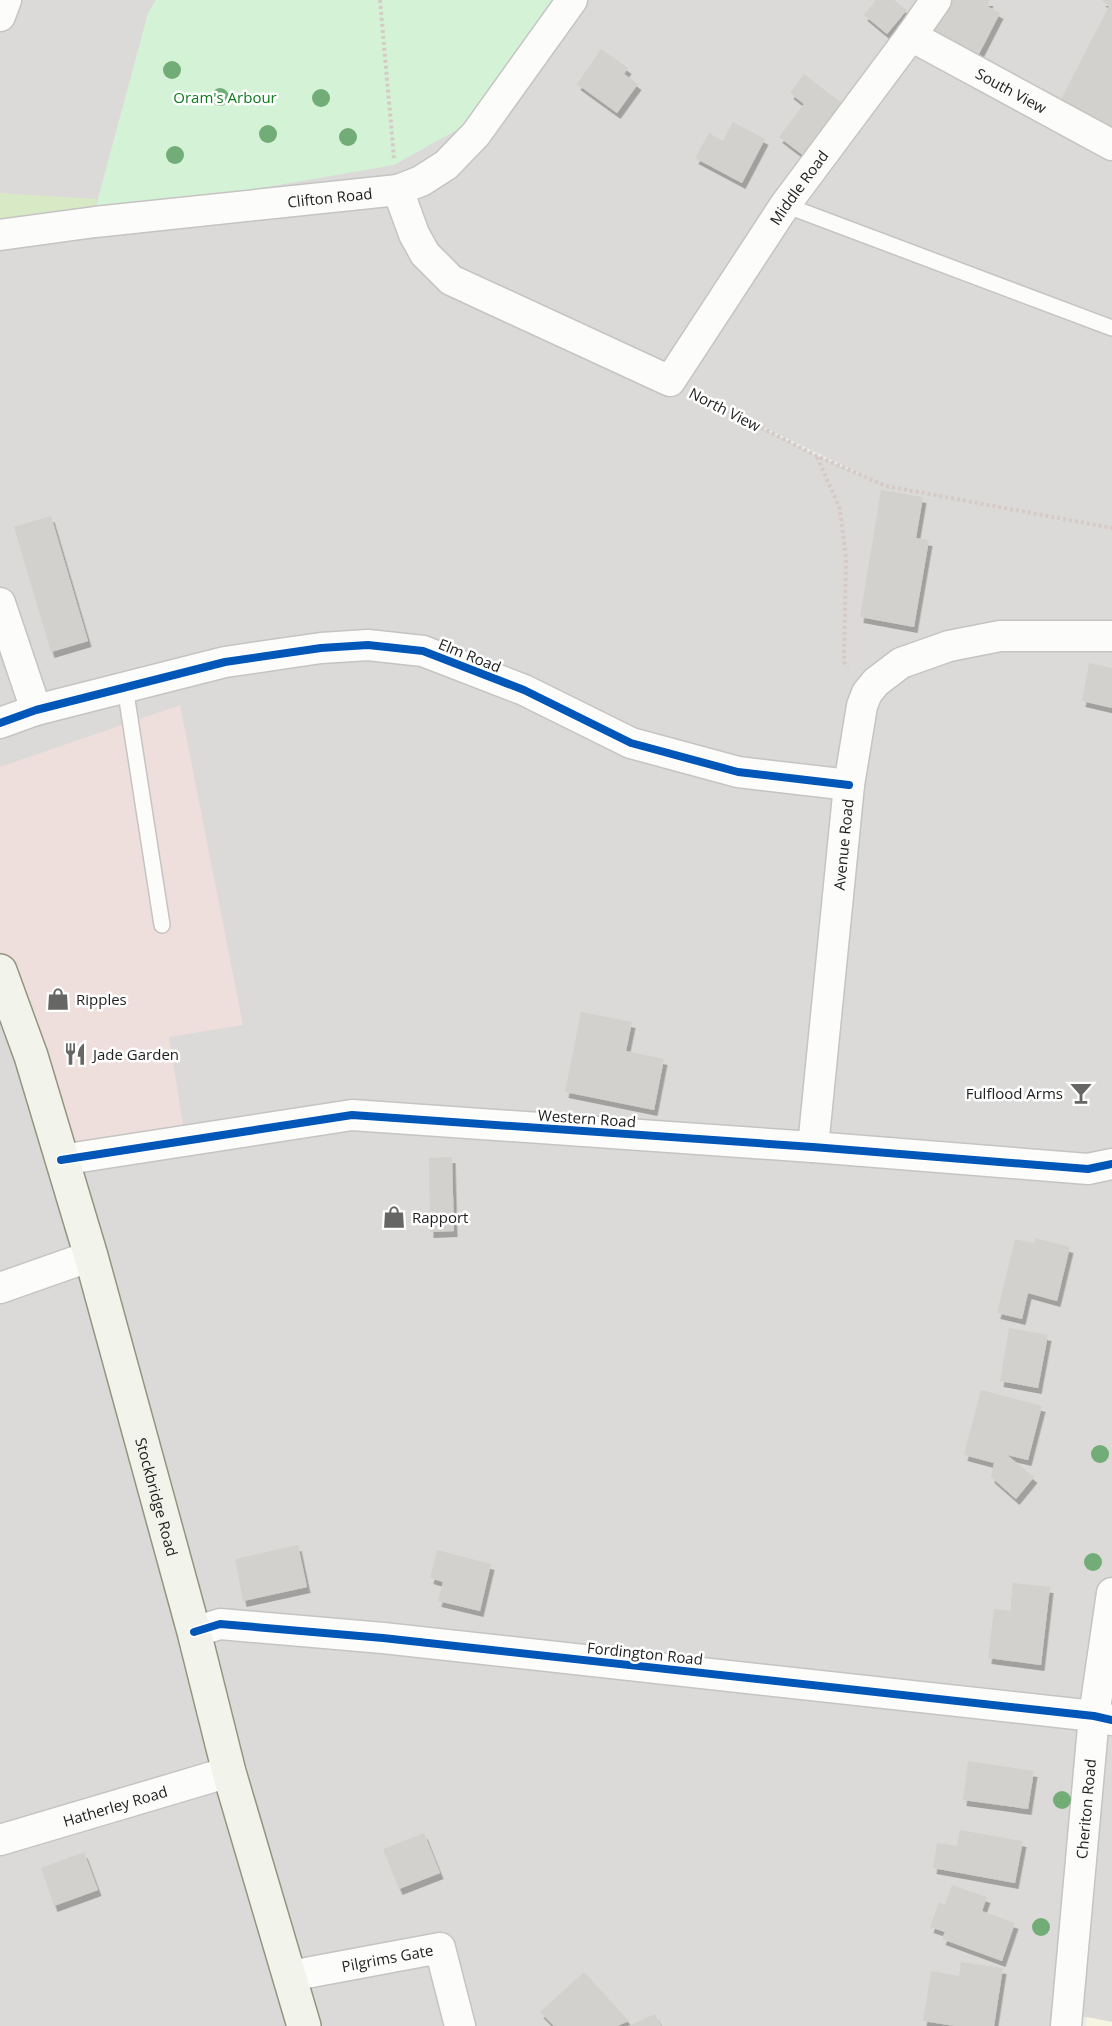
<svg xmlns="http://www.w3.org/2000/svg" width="1112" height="2026" font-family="'Open Sans',sans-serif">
<defs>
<filter id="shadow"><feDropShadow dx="3.5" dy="6" stdDeviation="0" flood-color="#0004"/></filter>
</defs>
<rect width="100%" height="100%" fill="#ecebe7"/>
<path fill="#dbdad8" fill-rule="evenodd" d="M 0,0 L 1112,0 L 1112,2022 L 1068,2014 L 1066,2026 L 0,2026 ZM 712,402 L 867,477 L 817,456 Z"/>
<path fill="#eedfdc" d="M 180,705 L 243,1025 L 169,1037 L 185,1137 L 76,1152 L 21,1001 L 0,950 L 0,767 Z"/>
<path fill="#f5f5e2" d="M 1087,2017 L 1112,2022 L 1112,2026 L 1086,2026 Z"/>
<path fill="#d7e9c5" d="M 0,193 L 97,199 L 93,217 L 0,226 Z"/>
<path fill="#d4f2d6" d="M 156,0 L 553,0 L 464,126 L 394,165 L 93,217 L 148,13 Z"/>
<path fill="#d3d1cd" filter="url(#shadow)" d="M 876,0 L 894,0 L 907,10 L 887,34 L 864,15 Z
M 953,0 L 990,0 L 987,6 L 1000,13 L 978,56 L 929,31 Z
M 1102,0 L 1112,0 L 1112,134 L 1058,105 L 1109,6 Z
M 601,49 L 628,68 L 624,74 L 638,84 L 617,113 L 577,84 Z
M 804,74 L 844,105 L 804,156 L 779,137 L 804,104 L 790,93 Z
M 733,122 L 765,139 L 742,183 L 695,158 L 709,133 L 723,141 Z
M 881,490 L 923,497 L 916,538 L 929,540 L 914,627 L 860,617 Z
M 51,516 L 88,641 L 51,652 L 14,527 Z
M 1089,663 L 1112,668 L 1112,708 L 1082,701 Z
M 581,1012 L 632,1022 L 626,1051 L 664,1059 L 654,1110 L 565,1092 Z
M 452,1157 L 454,1231 L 430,1232 L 429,1158 Z
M 1035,1238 L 1070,1247 L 1057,1301 L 1028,1293 L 1022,1319 L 997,1313 L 1015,1239 L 1034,1243 Z
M 1009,1328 L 1048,1335 L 1038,1388 L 1000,1381 Z
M 981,1390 L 1042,1406 L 1028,1460 L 1007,1455 L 1034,1477 L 1016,1499 L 991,1477 L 994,1463 L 964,1455 Z
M 298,1545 L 307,1587 L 243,1601 L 235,1559 Z
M 437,1550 L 491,1564 L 480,1611 L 438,1601 L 443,1582 L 430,1578 Z
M 1013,1583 L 1050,1587 L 1041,1665 L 988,1658 L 994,1609 L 1010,1611 Z
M 968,1761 L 1034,1771 L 1028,1809 L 963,1800 Z
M 960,1830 L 1023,1841 L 1015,1883 L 933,1868 L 937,1843 L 957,1846 Z
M 424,1833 L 440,1873 L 399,1889 L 383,1849 Z
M 84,1852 L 98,1890 L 54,1906 L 41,1868 Z
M 952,1885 L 987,1897 L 982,1911 L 1015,1923 L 1002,1961 L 942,1939 L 945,1932 L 930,1927 L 939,1902 L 945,1905 Z
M 961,1962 L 1003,1968 L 994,2026 L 955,2026 L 923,2021 L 931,1971 L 959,1976 Z
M 584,1972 L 629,2021 L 617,2026 L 554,2026 L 540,2012 Z
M 655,2014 L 661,2026 L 628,2026 Z"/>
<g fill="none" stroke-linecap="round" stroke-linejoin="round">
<g stroke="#c5c4c3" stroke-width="18">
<path id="lane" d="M 785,205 L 1112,328
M 125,687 L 162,925"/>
</g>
<g stroke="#c5c4c3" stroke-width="33">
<g id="street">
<path d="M 0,16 L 6,0"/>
<path id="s1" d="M 911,36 L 1112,145"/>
<path id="s2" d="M 398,190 L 414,234 L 425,254 L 451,280 L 670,381 L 785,205 L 911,36 L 936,0"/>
<path id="s3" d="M 0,235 L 95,222 L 398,190 L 421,181 L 446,165 L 476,134 L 572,0"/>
<path d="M 0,603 L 36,710"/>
<path d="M 0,723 L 36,710 L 225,662 L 321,648 L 368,645 L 423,651 L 524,690 L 631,743 L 738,772 L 849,785"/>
<path id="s4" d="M 813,1147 L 849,785 L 862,706 L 867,693 L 876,682 L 901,663 L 949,646 L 1000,636 L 1112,636"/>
<path d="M 61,1160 L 352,1115 L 813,1147 L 1088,1169 L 1112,1164"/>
<path d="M 0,1288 L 91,1256"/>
<path d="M 194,1632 L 220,1624 L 383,1638 L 1094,1716 L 1112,1720"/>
<path id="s5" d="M 0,1840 L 229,1772"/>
<path id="s6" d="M 290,1976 L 440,1948 L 460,2026"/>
<path id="s7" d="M 1066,2026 L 1094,1716 L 1112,1593"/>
</g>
</g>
<g stroke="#92957f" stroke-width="36">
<g id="secondary">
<path id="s8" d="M 0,971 L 31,1056 L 91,1256 L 194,1632 L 229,1772 L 304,2026"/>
</g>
</g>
<path stroke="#d6cac7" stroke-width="4" stroke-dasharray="3 3" stroke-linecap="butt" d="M 380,0 L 394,158
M 697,395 L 817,456 L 886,486 L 1112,528
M 817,457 L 840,509 L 846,558 L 844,662 L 848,667"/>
<use href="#lane" stroke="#fcfcfb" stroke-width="15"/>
<use href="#street" stroke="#fcfcfb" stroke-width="30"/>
<use href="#secondary" stroke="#f2f3ea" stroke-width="33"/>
<g stroke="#fff" stroke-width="11">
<path id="cycleway" d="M 0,723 L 36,710 L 225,662 L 321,648 L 368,645 L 423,651 L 524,690 L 631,743 L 738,772 L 849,785
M 61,1160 L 352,1115 L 813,1147 L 1088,1169 L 1112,1164
M 194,1632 L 220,1624 L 383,1638 L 1094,1716 L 1112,1720"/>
</g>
<use href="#cycleway" stroke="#0057b8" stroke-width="8"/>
</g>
<g fill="#72ad77">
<circle cx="172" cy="70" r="9"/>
<circle cx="220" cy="97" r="9"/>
<circle cx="321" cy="98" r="9"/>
<circle cx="268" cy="134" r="9"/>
<circle cx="348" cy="137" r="9"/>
<circle cx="175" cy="155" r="9"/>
<circle cx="1100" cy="1454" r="9"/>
<circle cx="1093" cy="1562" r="9"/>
<circle cx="1062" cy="1800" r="9"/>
<circle cx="1041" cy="1927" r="9"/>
</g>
<defs>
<g id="shop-bare" transform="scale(1.8)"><path d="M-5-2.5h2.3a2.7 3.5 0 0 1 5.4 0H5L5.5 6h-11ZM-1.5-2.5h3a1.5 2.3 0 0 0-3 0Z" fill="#666664" stroke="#fff" stroke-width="2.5" paint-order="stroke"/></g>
<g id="restaurant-bare" transform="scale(1.8)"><path d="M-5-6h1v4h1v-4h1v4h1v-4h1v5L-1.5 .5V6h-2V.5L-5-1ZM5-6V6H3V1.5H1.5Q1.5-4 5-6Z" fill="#666664" stroke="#fff" stroke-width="2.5" paint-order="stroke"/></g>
<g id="bar-bare" transform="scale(1.8)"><path d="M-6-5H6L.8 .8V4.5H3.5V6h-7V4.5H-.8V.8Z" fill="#666664" stroke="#fff" stroke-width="2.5" paint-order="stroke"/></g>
</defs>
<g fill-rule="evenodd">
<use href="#shop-bare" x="58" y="999"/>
<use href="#restaurant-bare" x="75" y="1054"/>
<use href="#bar-bare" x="1081" y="1093"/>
<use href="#shop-bare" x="394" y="1217"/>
</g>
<g text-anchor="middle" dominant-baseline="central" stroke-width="5" stroke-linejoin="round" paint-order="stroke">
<g font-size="15" fill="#1e1e1e" stroke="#fff">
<text stroke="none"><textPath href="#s1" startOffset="114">South View</textPath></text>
<text stroke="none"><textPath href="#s2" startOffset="580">Middle Road</textPath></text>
<text stroke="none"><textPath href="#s3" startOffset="332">Clifton Road</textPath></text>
<text transform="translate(725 409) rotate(27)">North View</text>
<text transform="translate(470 655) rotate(22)">Elm Road</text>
<text stroke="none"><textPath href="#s4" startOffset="304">Avenue Road</textPath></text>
<text transform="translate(587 1118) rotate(4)">Western Road</text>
<text stroke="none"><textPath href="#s8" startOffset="549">Stockbridge Road</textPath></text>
<text transform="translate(645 1653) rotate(6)">Fordington Road</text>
<text stroke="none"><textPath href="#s5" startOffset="120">Hatherley Road</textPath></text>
<text stroke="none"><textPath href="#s7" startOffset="218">Cheriton Road</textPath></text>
<text stroke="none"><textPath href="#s6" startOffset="99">Pilgrims Gate</textPath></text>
</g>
<g font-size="15" fill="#0e7a1c" stroke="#fff">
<text x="225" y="97">Oram's Arbour</text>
</g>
<g font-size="15" fill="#1e1e1e" stroke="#fff" text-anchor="start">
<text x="76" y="999">Ripples</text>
<text x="93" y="1054">Jade Garden</text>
<text x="1063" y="1093" text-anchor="end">Fulflood Arms</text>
<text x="412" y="1217">Rapport</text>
</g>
</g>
</svg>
